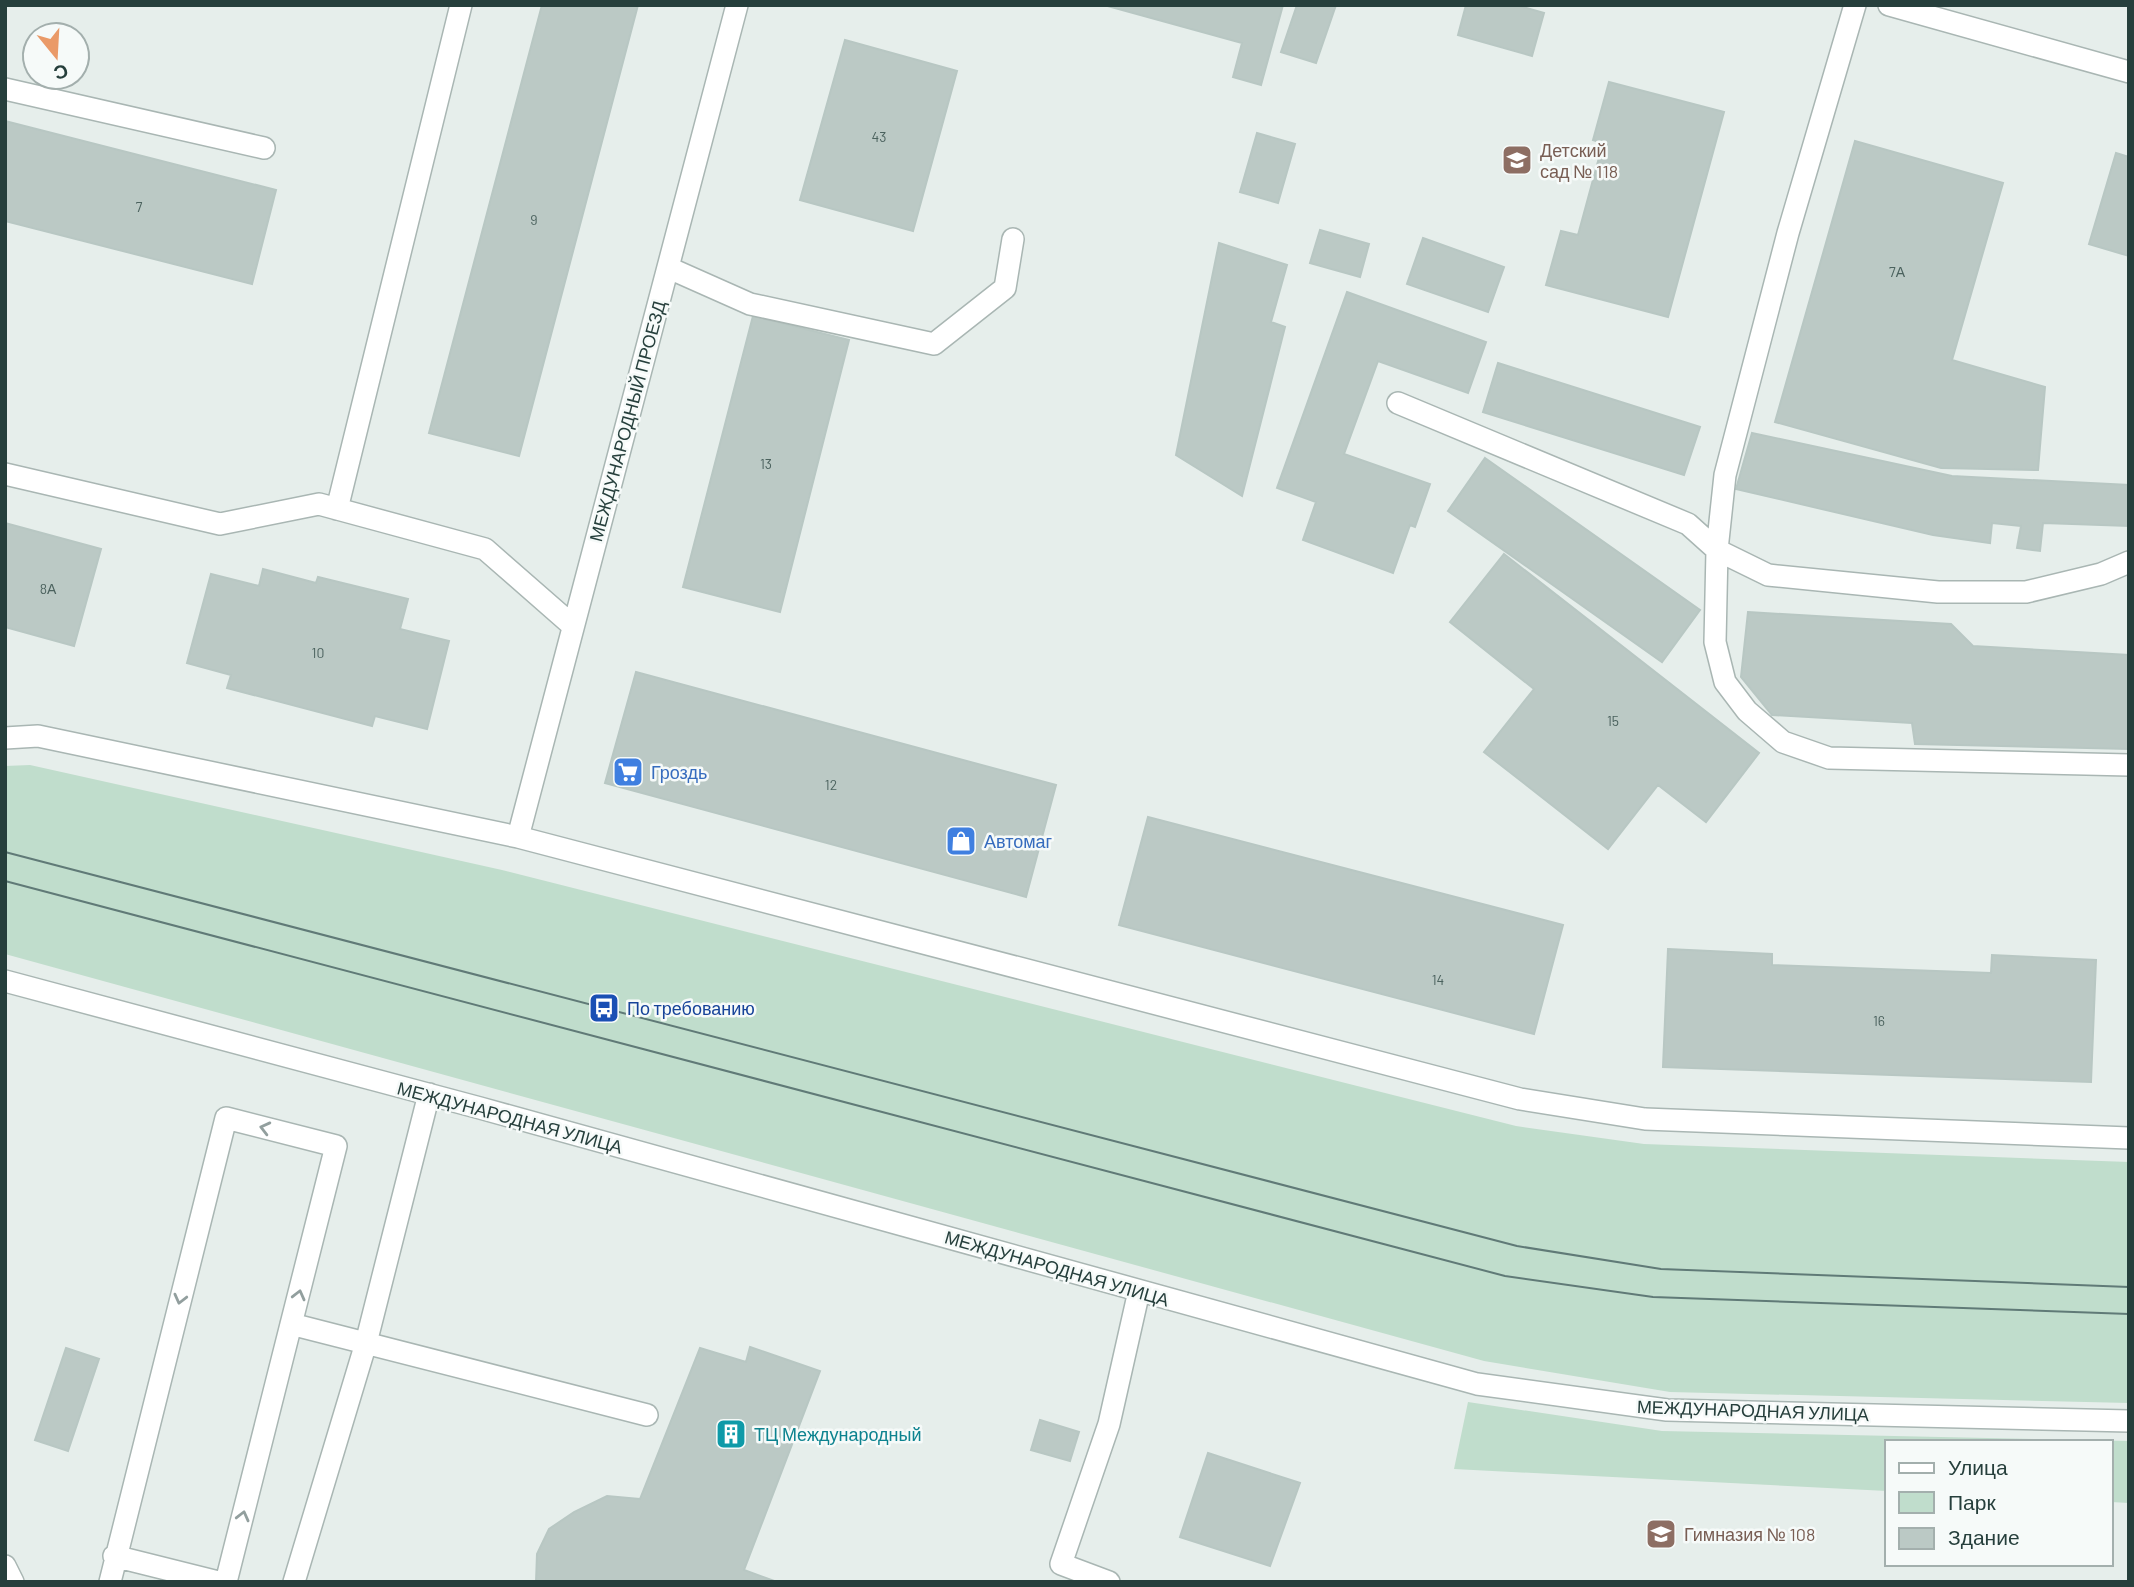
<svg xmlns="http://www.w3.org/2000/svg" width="2134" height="1587" font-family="Barlow,sans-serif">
<rect width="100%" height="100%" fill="#e6eeeb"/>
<path fill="#c0ddcc" d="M 30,765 L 502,870 L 1516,1126 L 1644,1144 L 2129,1162 L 2129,1403 L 1670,1392 L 1484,1361 L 5,954 L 5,766 Z
M 1468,1402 L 1662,1431 L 2129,1441 L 2129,1503 L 2111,1502 L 2111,1442 L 1887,1442 L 1887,1491 L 1454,1469 Z"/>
<path fill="#bbc9c5" stroke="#b8c7c3" stroke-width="2" d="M 542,5 L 638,5 L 519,456 L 429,433 Z
M 1104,5 L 1283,5 L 1261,85 L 1233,77 L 1242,43 Z
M 1297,5 L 1336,5 L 1316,63 L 1281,52 Z
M 1466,5 L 1516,5 L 1544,13 L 1532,56 L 1458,35 Z
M 845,40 L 957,71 L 913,231 L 800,200 Z
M 1609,82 L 1724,112 L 1668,317 L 1546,285 L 1561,231 L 1578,235 L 1603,143 L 1593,140 Z
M 5,121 L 276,190 L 252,284 L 5,221 Z
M 1257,133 L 1295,144 L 1278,203 L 1240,192 Z
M 1855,141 L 2003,183 L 1952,360 L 2045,387 L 2038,470 L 1941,468 L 1775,422 Z
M 2116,153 L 2129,157 L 2129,256 L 2089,244 Z
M 1320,230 L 1369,244 L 1360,277 L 1310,263 Z
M 1423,238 L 1504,267 L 1488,312 L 1407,284 Z
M 1219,243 L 1287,265 L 1271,322 L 1285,327 L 1242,496 L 1176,455 Z
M 1347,292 L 1486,342 L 1468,393 L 1378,361 L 1344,454 L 1430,484 L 1415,527 L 1410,525 L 1393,573 L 1303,540 L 1316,502 L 1277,488 Z
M 753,316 L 849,340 L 780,612 L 683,587 Z
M 1498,363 L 1700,427 L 1684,475 L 1483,412 Z
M 1752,433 L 1952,476 L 2129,485 L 2129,526 L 2043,523 L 2040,551 L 2017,548 L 2021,526 L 1992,523 L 1990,543 L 1933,535 L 1736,489 Z
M 1485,458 L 1700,610 L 1662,662 L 1448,511 Z
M 5,523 L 101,549 L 74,646 L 5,627 Z
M 1504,554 L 1759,753 L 1706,822 L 1658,785 L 1608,849 L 1484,752 L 1534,689 L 1450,622 Z
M 263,569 L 316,583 L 318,577 L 408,599 L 400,629 L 449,641 L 427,729 L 375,716 L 372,726 L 227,688 L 231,675 L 187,663 L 211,574 L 259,586 Z
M 1748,612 L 1951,624 L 1973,646 L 2129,655 L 2129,749 L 1915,744 L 1912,723 L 1772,715 L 1741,677 Z
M 636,672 L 1056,785 L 1026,897 L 605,783 Z
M 1148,817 L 1563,925 L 1534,1034 L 1119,925 Z
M 1668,949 L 1772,954 L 1772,965 L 1991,973 L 1992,955 L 2096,960 L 2091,1082 L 1663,1067 Z
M 750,1347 L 820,1371 L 744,1570 L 777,1582 L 536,1582 L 537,1554 L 549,1529 L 574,1512 L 607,1496 L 640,1499 L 700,1348 L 746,1362 Z
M 66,1348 L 99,1359 L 68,1451 L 35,1440 Z
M 1040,1420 L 1079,1432 L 1070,1461 L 1031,1450 Z
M 1208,1453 L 1300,1483 L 1270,1566 L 1180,1537 Z"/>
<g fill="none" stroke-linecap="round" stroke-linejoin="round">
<g stroke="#a9b6b3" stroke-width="24">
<path id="minor" d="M 1855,5 L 1788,233 L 1725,475 L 1717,550 L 1715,642 L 1725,682 L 1747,711 L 1783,742 L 1829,758 L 2129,765
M 1889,5 L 2129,72
M 5,89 L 264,148
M 669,268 L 750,304 L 934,344 L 1005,288 L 1013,239
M 1398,403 L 1688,524 L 1717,550 L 1768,575 L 1938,592 L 2026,592 L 2101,574 L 2129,562
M 5,474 L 220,524 L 319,504 L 485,549 L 573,626
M 337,509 L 461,5
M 5,738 L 38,736 L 518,837 L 1520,1099 L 1645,1119 L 2129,1138
M 518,837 L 737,5
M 5,981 L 480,1108 L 1477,1384 L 1667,1410 L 2129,1421
M 291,1324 L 647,1415
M 114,1556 L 218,1582
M 5,1566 L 13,1582
M 110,1582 L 226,1118 L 336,1146 L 226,1582
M 294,1582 L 366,1343 L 429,1094
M 1109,1582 L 1061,1564 L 1109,1424 L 1139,1291"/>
</g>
<use href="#minor" stroke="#fff" stroke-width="21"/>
<path stroke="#607a77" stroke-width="2" d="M 5,852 L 1517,1246 L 1661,1269 L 2129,1287
M 5,881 L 1505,1276 L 1653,1297 L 2129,1314"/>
</g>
<defs><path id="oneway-chevron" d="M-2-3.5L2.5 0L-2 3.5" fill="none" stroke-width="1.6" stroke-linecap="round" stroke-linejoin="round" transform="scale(1.75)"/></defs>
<g stroke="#929f9e">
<use href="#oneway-chevron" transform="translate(265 1128) rotate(-166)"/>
<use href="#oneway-chevron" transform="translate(299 1295) rotate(-76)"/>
<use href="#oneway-chevron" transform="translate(180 1299) rotate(104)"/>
<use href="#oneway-chevron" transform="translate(243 1516) rotate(-76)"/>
</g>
<defs>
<g id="school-square" transform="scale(1.575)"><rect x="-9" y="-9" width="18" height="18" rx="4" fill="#8d6e63" stroke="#f6faf9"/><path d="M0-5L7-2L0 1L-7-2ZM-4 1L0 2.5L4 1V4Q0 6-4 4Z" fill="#fff"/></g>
<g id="supermarket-square" transform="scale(1.575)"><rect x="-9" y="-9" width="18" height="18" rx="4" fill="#3f7fe0" stroke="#f6faf9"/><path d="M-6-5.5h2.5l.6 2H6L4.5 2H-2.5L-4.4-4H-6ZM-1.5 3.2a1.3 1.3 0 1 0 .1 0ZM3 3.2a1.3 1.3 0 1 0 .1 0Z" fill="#fff"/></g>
<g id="shop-square" transform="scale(1.575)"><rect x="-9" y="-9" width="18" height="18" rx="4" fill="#3f7fe0" stroke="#f6faf9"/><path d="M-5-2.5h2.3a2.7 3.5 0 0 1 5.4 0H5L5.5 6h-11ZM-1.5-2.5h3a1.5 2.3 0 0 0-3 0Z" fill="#fff"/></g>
<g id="bus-square" transform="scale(1.575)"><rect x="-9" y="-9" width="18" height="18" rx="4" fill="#1a4fb4" stroke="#f6faf9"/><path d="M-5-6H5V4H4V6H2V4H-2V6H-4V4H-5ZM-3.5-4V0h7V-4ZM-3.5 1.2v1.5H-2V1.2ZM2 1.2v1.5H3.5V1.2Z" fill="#fff"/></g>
<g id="building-square" transform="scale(1.575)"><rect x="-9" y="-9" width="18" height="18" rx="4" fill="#0f9aa8" stroke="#f6faf9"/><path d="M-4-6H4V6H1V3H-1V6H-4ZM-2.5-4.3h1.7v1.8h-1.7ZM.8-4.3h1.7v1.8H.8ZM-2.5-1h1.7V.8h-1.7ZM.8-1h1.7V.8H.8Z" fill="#fff"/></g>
</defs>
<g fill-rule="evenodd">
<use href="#school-square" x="1517" y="160"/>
<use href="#supermarket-square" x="628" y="772"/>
<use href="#shop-square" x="961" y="841"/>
<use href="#bus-square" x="604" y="1008"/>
<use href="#building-square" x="731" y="1434"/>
<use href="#school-square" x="1661" y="1534"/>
</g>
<g text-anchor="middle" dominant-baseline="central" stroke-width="5" stroke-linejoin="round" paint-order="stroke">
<g font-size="14" fill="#4b625e">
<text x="879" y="136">43</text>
<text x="139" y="206">7</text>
<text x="534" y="219">9</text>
<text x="1897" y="271">7А</text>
<text x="766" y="463">13</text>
<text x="48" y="588">8А</text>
<text x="318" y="652">10</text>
<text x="1613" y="720">15</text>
<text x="831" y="784">12</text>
<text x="1438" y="979">14</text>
<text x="1879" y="1020">16</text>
</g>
<g font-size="18" fill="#785e54" stroke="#f6faf9" text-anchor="start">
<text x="1540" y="150">Детский<tspan x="1540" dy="21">сад № 118</tspan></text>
<text x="1684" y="1534">Гимназия № 108</text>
</g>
<g font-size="18" fill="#263f3c" stroke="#f6faf9">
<text transform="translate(627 421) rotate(-75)">МЕЖДУНАРОДНЫЙ ПРОЕЗД</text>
<text transform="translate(510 1117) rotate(15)">МЕЖДУНАРОДНАЯ УЛИЦА</text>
<text transform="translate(1057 1268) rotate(16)">МЕЖДУНАРОДНАЯ УЛИЦА</text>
<text transform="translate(1753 1410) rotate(2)">МЕЖДУНАРОДНАЯ УЛИЦА</text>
</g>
<g font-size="18" fill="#366cbe" stroke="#f6faf9" text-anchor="start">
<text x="651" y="772">Гроздь</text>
<text x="984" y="841">Автомаг</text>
</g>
<g font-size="18" fill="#164399" stroke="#f6faf9" text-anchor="start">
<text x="627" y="1008">По требованию</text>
</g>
<g font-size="18" fill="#0d838f" stroke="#f6faf9" text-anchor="start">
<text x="754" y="1434">ТЦ Международный</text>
</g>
</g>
<rect width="2134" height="1587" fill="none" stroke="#263f3c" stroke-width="14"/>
<rect x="1885" y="1440" width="228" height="126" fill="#f6faf9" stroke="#a3afad" stroke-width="2"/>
<rect x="1899" y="1463" width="35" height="10" fill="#ffffff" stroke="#a3afad" stroke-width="2"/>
<text x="1948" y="1475" font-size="21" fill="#263f3c">Улица</text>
<rect x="1899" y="1492" width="35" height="21" fill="#c0ddcc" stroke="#a3afad" stroke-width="2"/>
<text x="1948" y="1510" font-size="21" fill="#263f3c">Парк</text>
<rect x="1899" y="1528" width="35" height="21" fill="#bbc9c5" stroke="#a3afad" stroke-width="2"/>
<text x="1948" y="1545" font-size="21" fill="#263f3c">Здание</text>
<g transform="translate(56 56) rotate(162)"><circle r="33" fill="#f6faf9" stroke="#a3afad" stroke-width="2"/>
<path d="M0-5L12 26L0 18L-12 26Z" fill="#ea9a68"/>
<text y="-10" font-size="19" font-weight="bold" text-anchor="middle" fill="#263f3c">С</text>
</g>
</svg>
